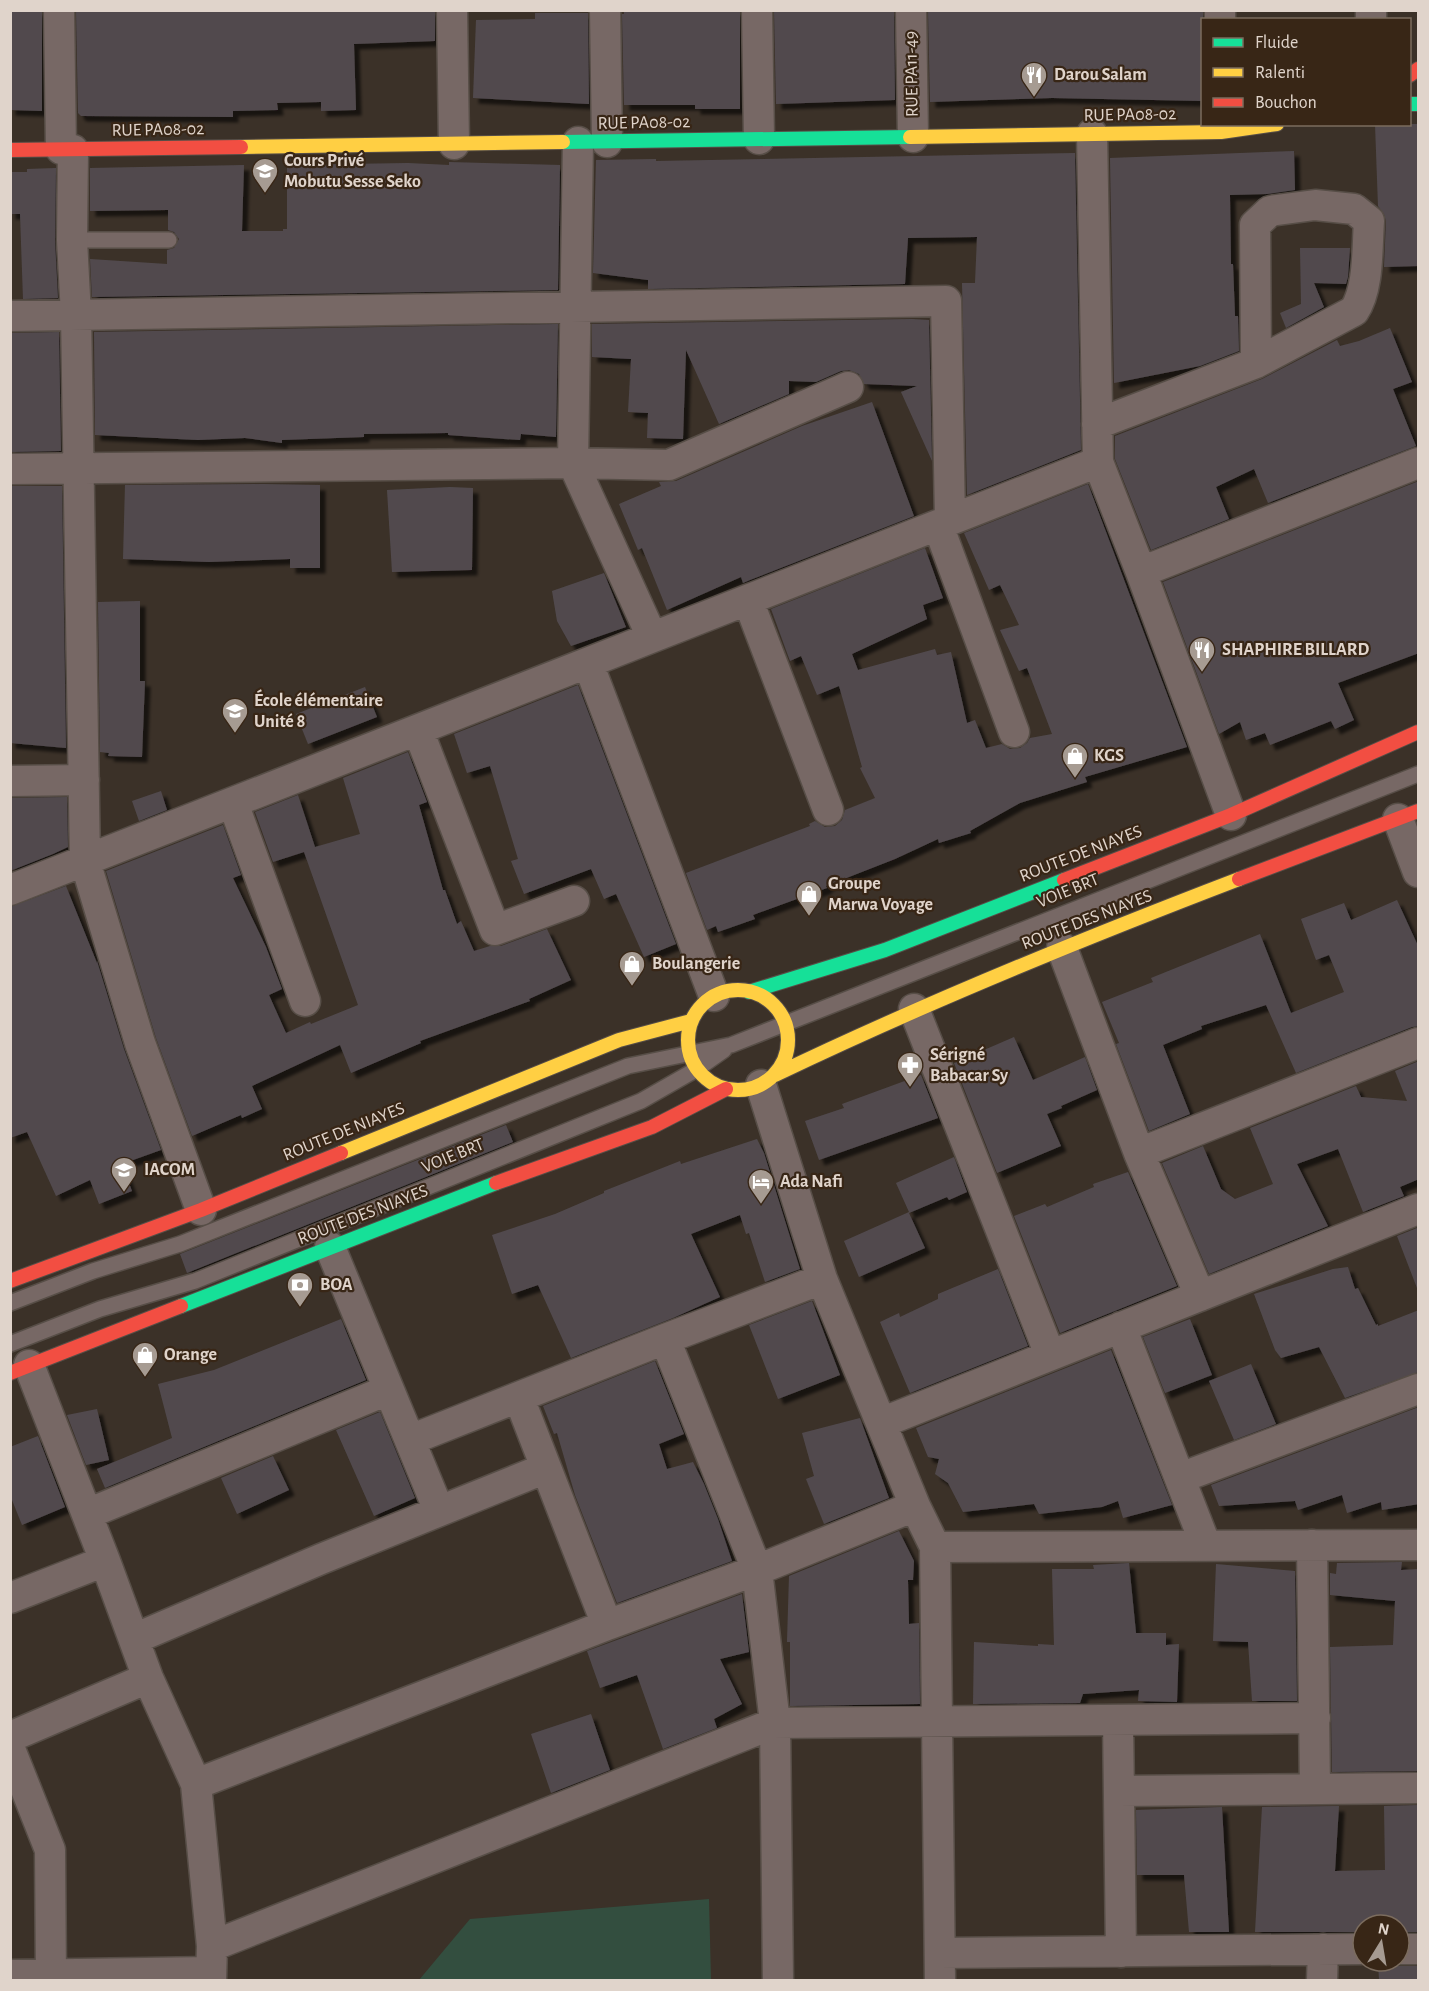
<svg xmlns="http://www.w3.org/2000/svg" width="1429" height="1991" font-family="'Alegreya Sans',sans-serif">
<defs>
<filter id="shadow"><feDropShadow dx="5.5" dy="5.5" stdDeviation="1.5" flood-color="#0009"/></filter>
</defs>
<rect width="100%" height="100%" fill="#3b3128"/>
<path fill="#334e3f" d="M 709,1899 L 711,1980 L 419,1980 L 470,1919 Z"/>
<path fill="#514a4e" filter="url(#shadow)" d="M 11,10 L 42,10 L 42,111 L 10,110 Z
M 76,10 L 435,10 L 435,41 L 354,44 L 356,110 L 321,111 L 321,102 L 277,103 L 278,110 L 233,111 L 233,117 L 81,116 L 78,113 Z
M 624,10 L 740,10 L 740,109 L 695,109 L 695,105 L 624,105 L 622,14 L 624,14 Z
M 774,10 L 894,10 L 895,100 L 776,104 Z
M 928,10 L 1203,10 L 1203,101 L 1052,98 L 930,102 Z
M 535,13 L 588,13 L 589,104 L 473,98 L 476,20 L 535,19 Z
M 1375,124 L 1419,124 L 1419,266 L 1384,267 L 1386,221 L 1384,214 L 1378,206 Z
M 1294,151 L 1295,190 L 1267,194 L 1230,195 L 1231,264 L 1233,264 L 1235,316 L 1238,316 L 1239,351 L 1200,366 L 1114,383 L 1110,158 Z
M 1075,153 L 1081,450 L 967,495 L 962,283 L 975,283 L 977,237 L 908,238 L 905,284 L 648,289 L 648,280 L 593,273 L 596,160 L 656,159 L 656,161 Z
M 449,162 L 560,165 L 558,290 L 92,297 L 90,259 L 167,264 L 167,250 L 174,248 L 179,239 L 174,232 L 168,230 L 168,210 L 90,211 L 90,168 L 244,165 L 242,231 L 283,231 L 283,229 L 287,229 L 287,165 L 408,163 L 449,165 Z
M 56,168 L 55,241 L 58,298 L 23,299 L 20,214 L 10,214 L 10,172 L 27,172 L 27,169 Z
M 1300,248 L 1350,248 L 1348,277 L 1346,284 L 1314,283 L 1324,307 L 1286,328 L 1280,313 L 1301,304 Z
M 912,319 L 929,320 L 932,461 L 901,392 L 917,386 L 864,384 L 859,374 L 849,370 L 841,371 L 816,382 L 789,381 L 789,394 L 719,424 L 686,350 L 683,439 L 647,438 L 648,413 L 628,412 L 631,359 L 592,357 L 592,324 Z
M 558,324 L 556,437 L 521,434 L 520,440 L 448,435 L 448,433 L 364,434 L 364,437 L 282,440 L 282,443 L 245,438 L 198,440 L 95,435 L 94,332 Z
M 1390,328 L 1412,382 L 1393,389 L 1416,446 L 1268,503 L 1254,469 L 1216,487 L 1229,519 L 1151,550 L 1115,459 L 1115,436 L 1262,379 L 1337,340 L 1340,346 L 1359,341 Z
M 59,332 L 61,451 L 10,452 L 10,333 Z
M 872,402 L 914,516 L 750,580 L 743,583 L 741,577 L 667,610 L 642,548 L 638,550 L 619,504 L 661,486 L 659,482 L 676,481 L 802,426 Z
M 1419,481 L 1419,653 L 1338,683 L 1354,720 L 1335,729 L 1331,721 L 1270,745 L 1265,733 L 1246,740 L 1240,722 L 1219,734 L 1163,582 Z
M 263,484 L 320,485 L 320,568 L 290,568 L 290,559 L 209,562 L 123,559 L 125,485 Z
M 1088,484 L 1187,747 L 1085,777 L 1087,782 L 1020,803 L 970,831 L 971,833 L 939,843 L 938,839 L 895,859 L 826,886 L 827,888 L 753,915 L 755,919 L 718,932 L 716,926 L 707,930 L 686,873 L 810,826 L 809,824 L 815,821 L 825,827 L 835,826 L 842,820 L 845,810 L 875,798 L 860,768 L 862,767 L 839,686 L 817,695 L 801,656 L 790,661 L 771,609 L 925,548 L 943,598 L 923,605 L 927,619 L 852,654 L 858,670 L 935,649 L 937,655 L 951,652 L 967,723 L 975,720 L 986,748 L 1002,744 L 1010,749 L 1020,748 L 1027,743 L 1030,738 L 1052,734 L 1027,668 L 1019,671 L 1000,630 L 1019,625 L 1000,585 L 989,590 L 964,533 Z
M 10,486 L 62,486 L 66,748 L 10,743 Z
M 450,487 L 473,488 L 472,570 L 392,572 L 387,490 Z
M 604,573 L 626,627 L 571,646 L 557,621 L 552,591 Z
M 140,601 L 140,681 L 145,681 L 142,757 L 108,756 L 109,753 L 100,752 L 98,602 Z
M 578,685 L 676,944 L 644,957 L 616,894 L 604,899 L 591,869 L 524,894 L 511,861 L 518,859 L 490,766 L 467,773 L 454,734 Z
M 365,687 L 377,717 L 308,744 L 296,714 Z
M 408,752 L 427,802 L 419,805 L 443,890 L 445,890 L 457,924 L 461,921 L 474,951 L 490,946 L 501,946 L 547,929 L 571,980 L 529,999 L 530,1001 L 420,1041 L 421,1043 L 351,1073 L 340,1045 L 252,1086 L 262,1109 L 242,1118 L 241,1115 L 192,1136 L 156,1038 L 106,871 L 223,825 L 241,875 L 233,878 L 266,947 L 282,989 L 269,995 L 286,1033 L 310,1022 L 311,1024 L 358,1005 L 304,852 L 273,862 L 255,812 L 298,795 L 315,847 L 360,834 L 343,778 Z
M 161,791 L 167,810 L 139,821 L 132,801 Z
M 67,797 L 68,847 L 53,854 L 10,871 L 10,798 Z
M 66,886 L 97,963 L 97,961 L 124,1049 L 161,1150 L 122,1164 L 132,1191 L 99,1204 L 90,1180 L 56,1196 L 27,1132 L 10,1138 L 10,907 Z
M 1397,900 L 1419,948 L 1419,1026 L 1412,1027 L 1296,1073 L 1266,1005 L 1201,1026 L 1202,1029 L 1163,1045 L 1190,1114 L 1149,1131 L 1116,1044 L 1119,1043 L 1102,1002 L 1153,982 L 1151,978 L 1260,934 L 1291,1013 L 1344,992 L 1329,955 L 1316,960 L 1301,919 L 1344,903 L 1351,920 Z
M 1014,1037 L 1033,1080 L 1085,1057 L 1097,1090 L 1061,1106 L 1062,1108 L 1047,1114 L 1061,1146 L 997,1173 L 954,1063 Z
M 1419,1061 L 1419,1179 L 1400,1187 L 1404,1196 L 1363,1212 L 1338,1149 L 1297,1164 L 1328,1226 L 1209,1274 L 1162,1163 L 1203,1146 L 1221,1189 L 1235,1199 L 1273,1184 L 1250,1128 L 1356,1086 L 1361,1097 L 1407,1101 L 1395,1071 Z
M 921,1075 L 938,1118 L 819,1160 L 805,1121 L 844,1108 L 842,1104 Z
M 506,1125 L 513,1142 L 187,1273 L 180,1254 Z
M 757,1139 L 764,1153 L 800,1269 L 765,1282 L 749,1233 L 746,1234 L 740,1215 L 691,1234 L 720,1297 L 673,1318 L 571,1358 L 538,1285 L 512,1294 L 492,1235 L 555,1214 L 604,1193 L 604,1191 L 680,1161 L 681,1164 Z
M 954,1157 L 967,1192 L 949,1200 L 947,1197 L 909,1213 L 925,1248 L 859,1277 L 844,1241 L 909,1212 L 896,1183 Z
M 1128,1172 L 1177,1286 L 1060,1333 L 1014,1216 L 1045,1204 L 1047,1207 L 1094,1187 L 1093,1184 Z
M 1417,1228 L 1419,1288 L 1417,1288 L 1397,1236 Z
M 1348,1267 L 1355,1289 L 1358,1288 L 1376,1325 L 1378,1324 L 1378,1326 L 1419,1310 L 1419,1372 L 1345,1398 L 1319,1347 L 1281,1358 L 1275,1350 L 1254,1294 L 1333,1269 Z
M 998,1269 L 1028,1346 L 910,1393 L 880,1322 L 899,1313 L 900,1317 L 938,1299 L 938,1294 Z
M 812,1301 L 840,1375 L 778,1399 L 749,1325 Z
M 341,1319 L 366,1380 L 105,1488 L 97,1469 L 172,1438 L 158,1384 L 214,1370 Z
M 1190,1319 L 1212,1375 L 1165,1393 L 1143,1337 Z
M 1111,1350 L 1172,1505 L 1123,1518 L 1118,1501 L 1102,1507 L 1039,1514 L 1034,1504 L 963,1512 L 948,1483 L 935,1474 L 939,1459 L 928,1457 L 916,1428 Z
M 655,1361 L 684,1434 L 659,1444 L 667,1469 L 693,1462 L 704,1484 L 718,1519 L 732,1561 L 617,1603 L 575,1495 L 557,1433 L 554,1434 L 543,1406 Z
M 1251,1364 L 1276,1424 L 1234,1440 L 1209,1381 Z
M 1419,1407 L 1419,1504 L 1382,1510 L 1381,1502 L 1347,1513 L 1342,1495 L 1298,1510 L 1295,1501 L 1219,1506 L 1211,1485 Z
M 97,1409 L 109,1460 L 86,1465 L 67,1415 Z
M 380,1412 L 415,1498 L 374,1516 L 336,1430 Z
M 860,1418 L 889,1498 L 824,1524 L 806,1479 L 814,1476 L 802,1433 Z
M 38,1436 L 65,1507 L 22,1525 L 10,1495 L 10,1447 Z
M 273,1456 L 289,1490 L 237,1514 L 221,1478 Z
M 899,1531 L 914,1561 L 913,1580 L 908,1580 L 909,1624 L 919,1623 L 920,1704 L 790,1706 L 790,1642 L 787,1642 L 789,1576 Z
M 1402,1562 L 1401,1570 L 1419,1569 L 1419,1771 L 1332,1772 L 1330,1647 L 1393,1645 L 1395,1601 L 1330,1595 L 1330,1573 L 1336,1574 L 1337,1563 Z
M 1129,1563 L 1136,1633 L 1166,1633 L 1166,1645 L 1179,1644 L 1177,1702 L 1138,1701 L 1139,1690 L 1083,1694 L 1080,1703 L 973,1704 L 974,1642 L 1038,1646 L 1038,1644 L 1054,1645 L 1052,1569 L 1094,1569 L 1093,1565 Z
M 1216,1564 L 1295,1571 L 1297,1701 L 1252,1701 L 1248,1642 L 1213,1641 Z
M 742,1594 L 749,1652 L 720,1659 L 742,1704 L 714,1719 L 717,1728 L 663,1749 L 637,1675 L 600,1688 L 587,1651 Z
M 591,1714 L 610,1770 L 551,1793 L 531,1734 Z
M 1419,1805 L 1419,1932 L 1399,1932 L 1399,1925 L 1363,1925 L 1363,1932 L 1255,1932 L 1262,1807 L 1339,1806 L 1335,1871 L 1385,1870 L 1384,1806 Z
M 1222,1807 L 1229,1932 L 1189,1932 L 1184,1875 L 1137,1875 L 1136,1810 Z
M 1378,1961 L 1387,1961 L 1398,1966 L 1419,1966 L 1419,1980 L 1379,1980 Z"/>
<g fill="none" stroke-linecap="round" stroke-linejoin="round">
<g stroke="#574e47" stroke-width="18">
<path id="lane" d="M 72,240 L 169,240
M 10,1303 L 93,1271 L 180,1244 L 628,1066 L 731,1045 L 1418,774
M 10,1344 L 100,1309 L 195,1281 L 641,1101 L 697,1069 L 724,1050"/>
</g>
<g stroke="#574e47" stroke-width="33">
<path id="street" d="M 59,10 L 61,149
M 452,10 L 454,144
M 605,10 L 607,142
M 757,10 L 759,139
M 911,10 L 913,137
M 1220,10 L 1220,20
M 1371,20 L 1371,10
M 1092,134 L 1098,462 L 1141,572 L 1231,815
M 578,142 L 573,463 L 652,637
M 73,150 L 72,240 L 76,315 L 85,861 L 140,1043 L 201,1210
M 10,316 L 946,301 L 950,520
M 1097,424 L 1256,363 L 1354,311 C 1369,289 1367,248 1369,221 L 1354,209 L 1315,205 L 1270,211 L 1255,225 L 1256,363
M 10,469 L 573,463 L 669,465 L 848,387
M 938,525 L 1014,732
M 1141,572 L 1418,463
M 748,600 L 828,810
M 588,663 L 714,996
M 418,730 L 495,930 L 574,901
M 10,781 L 84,780
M 233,803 L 305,1001
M 1398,819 L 1418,872
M 10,890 L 1098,462
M 1062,948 L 1139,1153 L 1200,1296
M 914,1009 L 1050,1355
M 761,1085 L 822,1279 L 915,1506 L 935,1547 L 940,1980
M 1139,1153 L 1418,1043
M 330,1247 L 439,1511
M 1121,1327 L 1206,1546
M 665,1339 L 757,1570 L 775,1723 L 778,1980
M 29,1365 L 105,1561 L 148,1678 L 196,1784 L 212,1946
M 519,1398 L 607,1625
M 881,1423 L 1418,1209
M 410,1440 L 665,1339 L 822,1279
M 1180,1478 L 1418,1389
M 87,1514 L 388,1390
M 1312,1545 L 1315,1789
M 935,1547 L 1418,1545
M 10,1598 L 105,1561
M 134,1639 L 321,1559 L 546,1468
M 1118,1720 L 1121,1952
M 10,1737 L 148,1678
M 10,1749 L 50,1850 L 51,1980
M 196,1784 L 607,1625 L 757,1570 L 915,1506
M 1119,1791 L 1418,1788
M 1399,1949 L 1418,1949
M 940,1953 L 1363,1949
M 10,1975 L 211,1972
M 211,1980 L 212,1946 L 775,1723 L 1315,1718
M 1322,1980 L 1323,1949"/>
</g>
<g stroke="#574e47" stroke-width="16">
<path id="fast" d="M 1410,104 L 1418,104
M 563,142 L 910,137
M 749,992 L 885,950 L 1064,880
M 181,1306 L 496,1183"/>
</g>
<g stroke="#574e47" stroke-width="16">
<path id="slow" d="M 910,137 L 1221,132 L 1277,124
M 241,147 L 563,142
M688 1040a50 50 0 1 1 100 0a50 50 0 1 1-100 0Z
M 775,1075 C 927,1002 1082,939 1239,879
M 341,1153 L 619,1040 L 691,1021"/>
</g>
<g stroke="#574e47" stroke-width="16">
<path id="jam" d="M 1410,75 L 1418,69
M 10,150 L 241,147
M 1239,879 L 1418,811
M 1064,880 L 1231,815 L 1418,732
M 496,1183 L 652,1127 L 726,1089
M 10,1281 L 201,1210 L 341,1153
M 10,1373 L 181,1306"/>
</g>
<use href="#lane" stroke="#776865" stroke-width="15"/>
<use href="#street" stroke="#776865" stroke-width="30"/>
<use href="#fast" stroke="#16e098" stroke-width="14"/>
<use href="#slow" stroke="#ffcf43" stroke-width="14"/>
<use href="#jam" stroke="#f24e42" stroke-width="14"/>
</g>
<defs>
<g id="restaurant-pin" transform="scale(1.35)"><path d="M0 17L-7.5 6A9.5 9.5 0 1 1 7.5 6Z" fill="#a69b92" stroke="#382616"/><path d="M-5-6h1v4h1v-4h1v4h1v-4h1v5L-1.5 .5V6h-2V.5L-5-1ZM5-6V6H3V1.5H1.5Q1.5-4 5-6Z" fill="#fff"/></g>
<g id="school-pin" transform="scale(1.35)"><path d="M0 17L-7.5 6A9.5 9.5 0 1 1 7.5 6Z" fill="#a69b92" stroke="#382616"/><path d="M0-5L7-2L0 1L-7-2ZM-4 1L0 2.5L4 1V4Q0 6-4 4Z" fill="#fff"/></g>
<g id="shop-pin" transform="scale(1.35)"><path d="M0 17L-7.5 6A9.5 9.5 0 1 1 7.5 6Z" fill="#a69b92" stroke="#382616"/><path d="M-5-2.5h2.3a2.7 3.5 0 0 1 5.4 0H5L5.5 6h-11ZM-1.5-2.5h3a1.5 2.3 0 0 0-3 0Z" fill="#fff"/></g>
<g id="pharmacy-pin" transform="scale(1.35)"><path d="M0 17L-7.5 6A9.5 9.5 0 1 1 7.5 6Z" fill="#a69b92" stroke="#382616"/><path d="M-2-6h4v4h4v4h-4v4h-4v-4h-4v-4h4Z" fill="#fff"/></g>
<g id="university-pin" transform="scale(1.35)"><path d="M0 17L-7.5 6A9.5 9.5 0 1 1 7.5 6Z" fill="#a69b92" stroke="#382616"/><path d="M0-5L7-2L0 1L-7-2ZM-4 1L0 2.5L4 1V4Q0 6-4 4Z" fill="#fff"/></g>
<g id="hotel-pin" transform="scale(1.35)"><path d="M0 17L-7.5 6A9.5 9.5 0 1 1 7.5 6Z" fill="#a69b92" stroke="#382616"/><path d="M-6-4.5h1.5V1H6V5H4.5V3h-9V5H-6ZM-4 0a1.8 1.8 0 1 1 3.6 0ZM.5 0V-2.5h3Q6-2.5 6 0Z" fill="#fff"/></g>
<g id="bank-pin" transform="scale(1.35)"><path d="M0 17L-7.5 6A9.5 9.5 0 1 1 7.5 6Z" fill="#a69b92" stroke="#382616"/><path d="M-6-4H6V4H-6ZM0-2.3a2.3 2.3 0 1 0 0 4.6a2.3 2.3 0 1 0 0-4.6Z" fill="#fff"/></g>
</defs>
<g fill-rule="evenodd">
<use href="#restaurant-pin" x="1034" y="75"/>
<use href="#school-pin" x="265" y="171"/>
<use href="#restaurant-pin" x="1202" y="650"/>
<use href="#school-pin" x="235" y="711"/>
<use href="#shop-pin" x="1075" y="756"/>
<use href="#shop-pin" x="809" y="894"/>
<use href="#shop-pin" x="632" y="964"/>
<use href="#pharmacy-pin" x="910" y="1065"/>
<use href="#university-pin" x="124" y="1170"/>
<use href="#hotel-pin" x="761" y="1182"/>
<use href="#bank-pin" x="300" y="1285"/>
<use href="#shop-pin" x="145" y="1355"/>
</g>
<g text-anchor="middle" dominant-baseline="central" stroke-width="4.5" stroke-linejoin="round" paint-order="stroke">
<g font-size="18" fill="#e0d4cb" stroke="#382616">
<text transform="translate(912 74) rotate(-91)">RUE PA11-49</text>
<text transform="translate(1130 115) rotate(-1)">RUE PA08-02</text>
<text transform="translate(644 123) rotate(-1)">RUE PA08-02</text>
<text transform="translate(158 130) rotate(-1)">RUE PA08-02</text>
<text transform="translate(1081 854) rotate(-21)">ROUTE DE NIAYES</text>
<text transform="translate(1068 891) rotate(-22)">VOIE BRT</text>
<text transform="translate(1087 920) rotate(-21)">ROUTE DES NIAYES</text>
<text transform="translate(344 1132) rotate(-22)">ROUTE DE NIAYES</text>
<text transform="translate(453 1156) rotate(-22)">VOIE BRT</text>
<text transform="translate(363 1215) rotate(-21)">ROUTE DES NIAYES</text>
</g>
<g font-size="18" font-weight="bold" fill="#e0d4cb" stroke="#382616" text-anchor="start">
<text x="1054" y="75">Darou Salam</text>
<text x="284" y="161">Cours Privé<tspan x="284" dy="21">Mobutu Sesse Seko</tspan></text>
<text x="1222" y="650">SHAPHIRE BILLARD</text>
<text x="254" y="701">École élémentaire<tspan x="254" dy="21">Unité 8</tspan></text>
<text x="1094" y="756">KGS</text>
<text x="828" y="884">Groupe<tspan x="828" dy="21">Marwa Voyage</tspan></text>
<text x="652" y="964">Boulangerie</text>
<text x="930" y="1055">Sérigné<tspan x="930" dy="21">Babacar Sy</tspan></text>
<text x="144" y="1170">IACOM</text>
<text x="780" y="1182">Ada Nafi</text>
<text x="320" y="1285">BOA</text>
<text x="164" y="1355">Orange</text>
</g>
</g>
<rect width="1429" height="1991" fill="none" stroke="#e0d4cb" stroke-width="24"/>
<rect x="1201" y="18" width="210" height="108" fill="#382616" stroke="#7b6c5e" stroke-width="1.5"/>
<rect x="1213" y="38" width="30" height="9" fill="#16e098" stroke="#7b6c5e" stroke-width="1.5"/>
<text x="1255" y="48" font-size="18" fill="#e0d4cb">Fluide</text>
<rect x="1213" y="68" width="30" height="9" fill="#ffcf43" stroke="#7b6c5e" stroke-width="1.5"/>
<text x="1255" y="78" font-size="18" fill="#e0d4cb">Ralenti</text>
<rect x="1213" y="98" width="30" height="9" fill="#f24e42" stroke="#7b6c5e" stroke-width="1.5"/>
<text x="1255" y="108" font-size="18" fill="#e0d4cb">Bouchon</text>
<g transform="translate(1381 1943) rotate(11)"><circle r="28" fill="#382616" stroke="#7b6c5e" stroke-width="1.5"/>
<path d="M0-4.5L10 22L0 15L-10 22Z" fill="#a69b92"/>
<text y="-9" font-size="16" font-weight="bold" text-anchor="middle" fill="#e0d4cb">N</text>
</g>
</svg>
